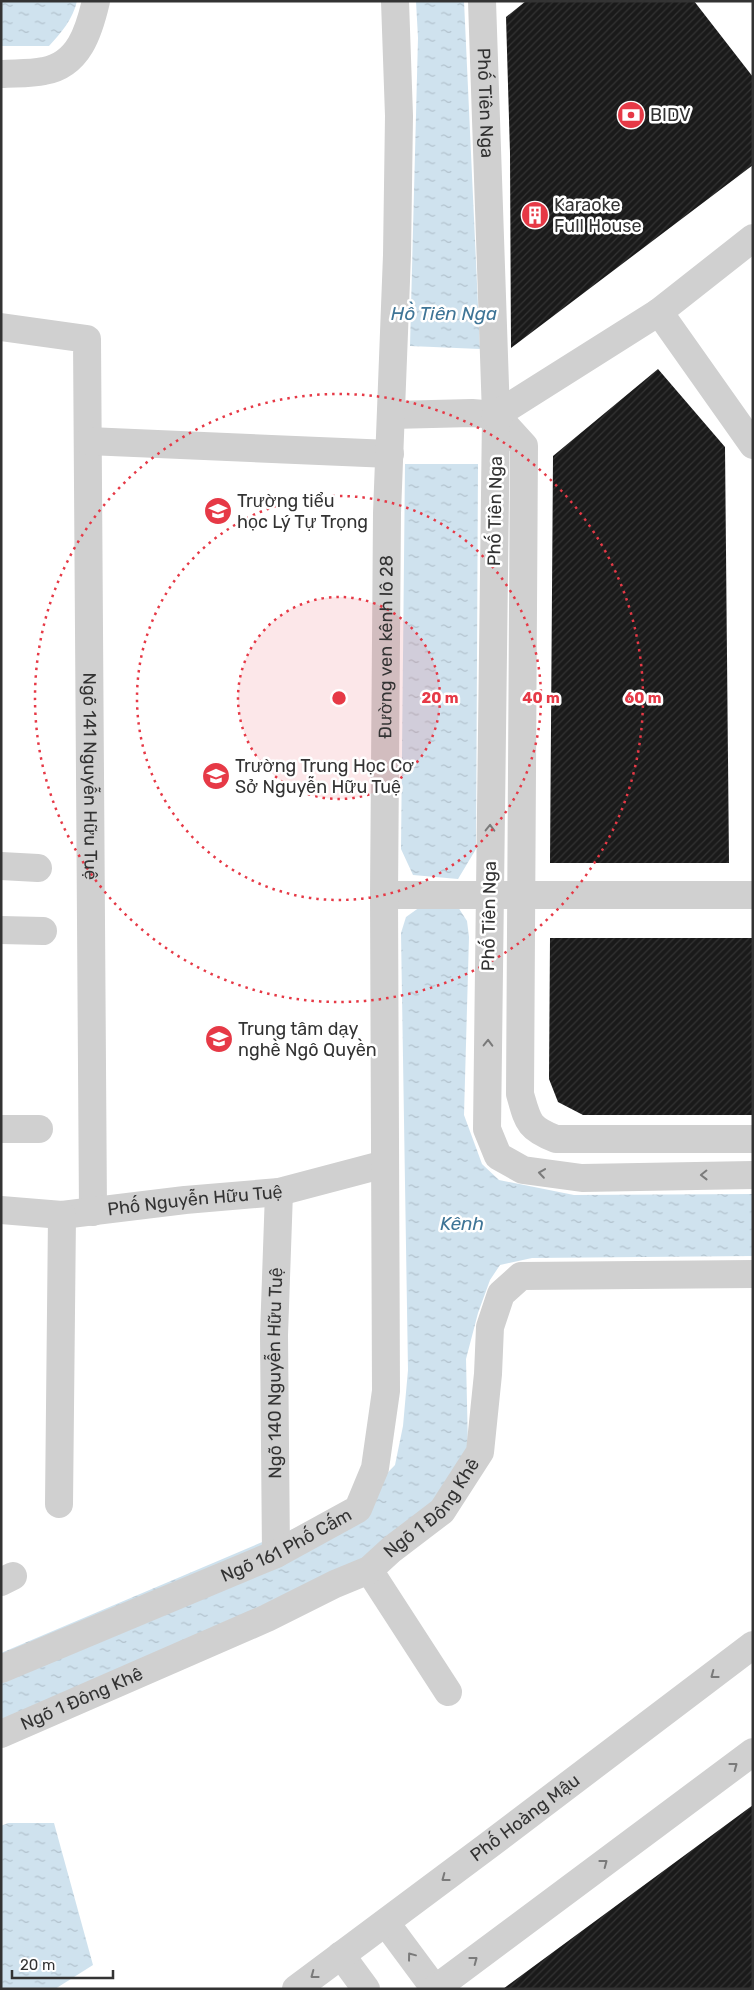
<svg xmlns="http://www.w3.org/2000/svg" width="754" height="1990" font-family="Rubik,sans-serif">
<defs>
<pattern id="water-ripples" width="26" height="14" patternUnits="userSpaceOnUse" patternTransform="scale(1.25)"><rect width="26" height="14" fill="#cfe2ee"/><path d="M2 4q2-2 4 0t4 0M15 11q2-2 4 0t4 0" fill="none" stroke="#b2c2cd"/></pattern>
<pattern id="building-hatch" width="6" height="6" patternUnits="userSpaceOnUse" patternTransform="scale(1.25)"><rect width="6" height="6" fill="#1a1a1a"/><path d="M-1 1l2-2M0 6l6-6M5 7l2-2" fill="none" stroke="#333"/></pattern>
</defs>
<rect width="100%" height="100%" fill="#fff"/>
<path fill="url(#water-ripples)" d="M 1,1 L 77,1 C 73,19 61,33 49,46 L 1,46 Z
M 416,1 L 464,1 L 480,349 L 410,346 L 418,38 Z
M 405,464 L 478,464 L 476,849 L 458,879 L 413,875 L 401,849 Z
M 420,907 L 458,907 L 467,921 L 469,937 L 464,1115 L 482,1164 L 499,1180 L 574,1195 L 753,1194 L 753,1256 L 532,1258 L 500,1265 L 490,1280 L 478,1313 L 466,1359 L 468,1447 L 446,1489 L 414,1525 L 366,1559 L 1,1723 L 1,1653 L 319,1518 L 368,1493 L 395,1465 L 403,1426 L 408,1370 L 401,933 L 406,917 Z
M 8,1823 L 54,1823 L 93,1965 L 55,1989 L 1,1989 L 1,1826 Z"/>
<path fill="url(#building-hatch)" d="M 526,1 L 694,1 L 753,77 L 753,165 L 511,348 L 510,153 L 506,17 Z
M 658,369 L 725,447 L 729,863 L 550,863 L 553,456 Z
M 550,938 L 753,938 L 753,1115 L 583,1115 L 558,1102 L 549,1079 Z
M 753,1805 L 753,1989 L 503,1989 Z"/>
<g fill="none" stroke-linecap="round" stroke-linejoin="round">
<g stroke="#d0d0d0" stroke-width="28">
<path id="s1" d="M 482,1 L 496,415 L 524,446 L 520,1094 C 528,1122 528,1128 556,1139 L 753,1139"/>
<path d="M 1,74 C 15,73 30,74 44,71 C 79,65 89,31 96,1"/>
<path d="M 659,312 L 753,445"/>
<path id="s2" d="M 1,327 L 87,339 L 93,1212"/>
<path d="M 392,415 L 472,413 L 496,415"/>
<path d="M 496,415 L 487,1129 L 498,1156 L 523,1170 L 582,1178 L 753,1175"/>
<path d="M 496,415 L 659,312 L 753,238"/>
<path d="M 88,441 L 390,454"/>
<path d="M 1,866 L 38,868"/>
<path d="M 384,895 L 753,895"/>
<path d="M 1,930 L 43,931"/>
<path d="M 1,1129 L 39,1129"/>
<path id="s3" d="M 1,1210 L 62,1215 L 185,1200 L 279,1192 L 385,1164"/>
<path d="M 59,1504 L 62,1215"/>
<path id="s4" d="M 276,1554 L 274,1335 L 279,1192"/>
<path d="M 369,1570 L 448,1692"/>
<path d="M 1,1582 L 13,1576"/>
<path id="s5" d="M 1,1669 L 276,1554 L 358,1509 L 375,1468 L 386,1391 L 384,895 L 387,513 L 397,255 L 399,116 L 395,1"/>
<path id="s6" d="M 1,1734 L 267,1618 L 335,1584 L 369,1570 L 392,1549 L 442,1511 L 480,1452 L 488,1374 L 490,1327 L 501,1294 L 521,1276 L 753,1274"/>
<path d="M 386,1923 L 435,1989"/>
<path d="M 341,1955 L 366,1989"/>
<path id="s7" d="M 296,1989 L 489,1845 L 753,1645"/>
<path d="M 435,1989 L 753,1752"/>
</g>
</g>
<defs><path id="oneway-chevron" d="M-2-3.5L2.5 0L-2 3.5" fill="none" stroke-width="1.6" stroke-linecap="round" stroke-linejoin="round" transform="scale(1.25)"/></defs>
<g stroke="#7a7a7a">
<use href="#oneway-chevron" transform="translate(490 828) rotate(-89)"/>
<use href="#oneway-chevron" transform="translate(488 1043) rotate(-89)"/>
<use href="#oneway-chevron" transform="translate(542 1173) rotate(-172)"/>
<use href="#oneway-chevron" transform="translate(704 1175) rotate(179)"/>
<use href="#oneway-chevron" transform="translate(714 1675) rotate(143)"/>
<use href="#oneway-chevron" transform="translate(734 1766) rotate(-37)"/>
<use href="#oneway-chevron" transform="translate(604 1863) rotate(-37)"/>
<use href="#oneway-chevron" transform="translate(445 1878) rotate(143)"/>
<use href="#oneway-chevron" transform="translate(411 1956) rotate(-127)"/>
<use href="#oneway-chevron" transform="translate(474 1960) rotate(-37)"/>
<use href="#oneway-chevron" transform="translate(314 1975) rotate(143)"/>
</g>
<circle cx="339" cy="698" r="101" fill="#e63946" fill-opacity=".12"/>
<g fill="none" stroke="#e63946" stroke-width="2.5" stroke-dasharray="2.5 5">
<circle cx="339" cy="698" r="101"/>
<circle cx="339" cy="698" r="202"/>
<circle cx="339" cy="698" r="304"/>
</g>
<defs>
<g id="bank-disc" transform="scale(1.4375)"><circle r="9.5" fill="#e63946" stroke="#fff"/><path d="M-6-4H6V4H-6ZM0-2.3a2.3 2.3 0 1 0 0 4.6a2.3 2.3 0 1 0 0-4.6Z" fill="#fff"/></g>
<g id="building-disc" transform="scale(1.4375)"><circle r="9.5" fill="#e63946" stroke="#fff"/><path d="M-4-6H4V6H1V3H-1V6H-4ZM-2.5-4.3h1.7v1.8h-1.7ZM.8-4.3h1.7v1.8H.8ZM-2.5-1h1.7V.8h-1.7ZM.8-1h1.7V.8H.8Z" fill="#fff"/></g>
<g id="school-disc" transform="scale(1.4375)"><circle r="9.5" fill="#e63946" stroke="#fff"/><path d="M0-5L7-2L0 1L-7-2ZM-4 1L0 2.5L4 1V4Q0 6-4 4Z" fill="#fff"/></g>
</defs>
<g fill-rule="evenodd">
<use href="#bank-disc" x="631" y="115"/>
<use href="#building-disc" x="535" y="215"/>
<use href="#school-disc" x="218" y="511"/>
<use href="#school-disc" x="216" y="776"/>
<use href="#school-disc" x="219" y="1039"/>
</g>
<g text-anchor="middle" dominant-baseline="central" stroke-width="5" stroke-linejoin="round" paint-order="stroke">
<g font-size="18" fill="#333" stroke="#fff">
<text stroke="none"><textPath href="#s1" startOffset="102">Phố Tiên Nga</textPath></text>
<text transform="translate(495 511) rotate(-89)">Phố Tiên Nga</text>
<text stroke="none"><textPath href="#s5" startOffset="1258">Đường ven kênh lô 28</textPath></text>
<text stroke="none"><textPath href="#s2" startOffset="524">Ngõ 141 Nguyễn Hữu Tuệ</textPath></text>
<text transform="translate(489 916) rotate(-89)">Phố Tiên Nga</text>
<text stroke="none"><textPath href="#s3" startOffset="195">Phố Nguyễn Hữu Tuệ</textPath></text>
<text stroke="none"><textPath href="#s4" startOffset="181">Ngõ 140 Nguyễn Hữu Tuệ</textPath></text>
<text stroke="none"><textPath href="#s6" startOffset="492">Ngõ 1 Đông Khê</textPath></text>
<text stroke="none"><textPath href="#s5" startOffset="311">Ngõ 161 Phố Cấm</textPath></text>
<text stroke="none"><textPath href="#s6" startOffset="88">Ngõ 1 Đông Khê</textPath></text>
<text stroke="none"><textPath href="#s7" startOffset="286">Phố Hoàng Mậu</textPath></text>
</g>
<g font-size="18" fill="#333" stroke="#fff" text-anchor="start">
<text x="650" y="115">BIDV</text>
<text x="554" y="205">Karaoke<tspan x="554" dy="21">Full House</tspan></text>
<text x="237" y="501">Trường tiểu<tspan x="237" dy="21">học Lý Tự Trọng</tspan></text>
<text x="235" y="766">Trường Trung Học Cơ<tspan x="235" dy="21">Sở Nguyễn Hữu Tuệ</tspan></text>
<text x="238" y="1029">Trung tâm dạy<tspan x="238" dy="21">nghề Ngô Quyền</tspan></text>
</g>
<g font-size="19" font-style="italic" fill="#3f7597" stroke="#fff">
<text x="444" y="313">Hồ Tiên Nga</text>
<text x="462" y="1223">Kênh</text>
</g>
</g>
<circle cx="339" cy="698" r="8" fill="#e63946" stroke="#fff" stroke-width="2.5"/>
<g font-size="15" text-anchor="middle" font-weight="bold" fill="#e63946" stroke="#fff" stroke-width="5" stroke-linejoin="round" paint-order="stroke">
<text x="440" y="703">20 m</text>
<text x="541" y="703">40 m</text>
<text x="643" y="703">60 m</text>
</g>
<rect width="754" height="1990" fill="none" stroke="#333333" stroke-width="5"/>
<path d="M12 1970v8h101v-8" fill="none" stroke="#333333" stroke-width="2.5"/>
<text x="20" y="1970" font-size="15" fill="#333333" stroke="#ffffff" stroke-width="4" paint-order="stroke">20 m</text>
</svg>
